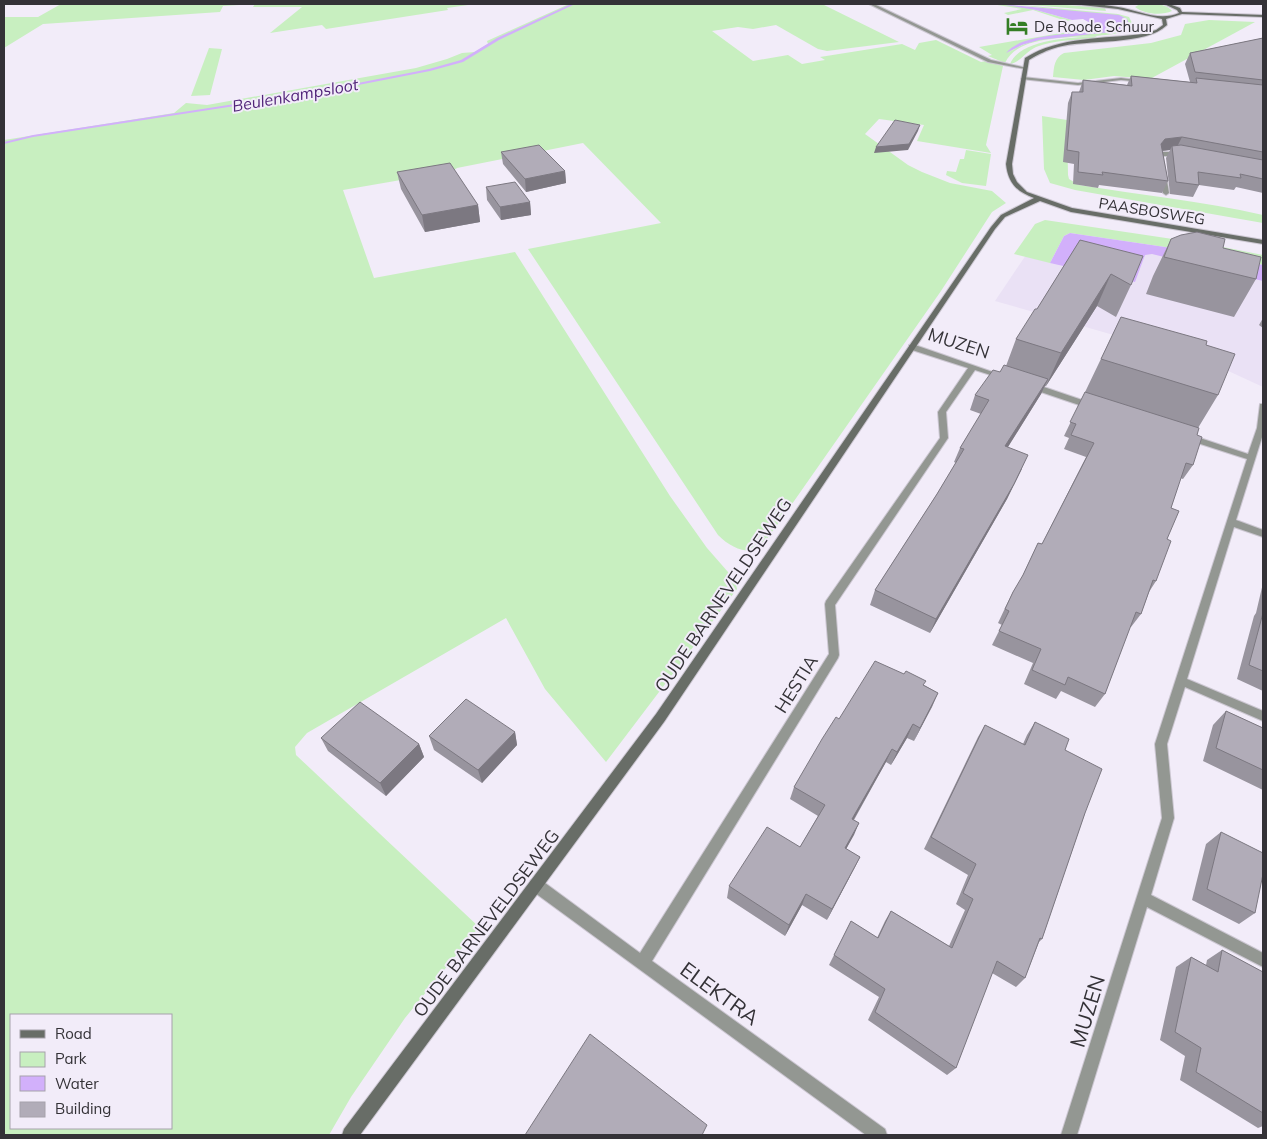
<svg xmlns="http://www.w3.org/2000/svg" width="1267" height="1139" font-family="Mulish,sans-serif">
<rect width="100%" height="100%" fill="#f2ecf9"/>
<path fill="#eae1f5" d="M 1142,252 L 1161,254 L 1263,280 L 1263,387 L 1211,363 L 995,301 L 1026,255 L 1132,281 Z"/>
<path fill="#c8efc0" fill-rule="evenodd" d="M 61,4 L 475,4 L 447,8 L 448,10 L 326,29 L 322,25 L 270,33 L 302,7 L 253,7 L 255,4 L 223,6 L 220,12 L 43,24 L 4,48 L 4,17 L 38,17 Z
M 569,4 L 822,4 L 899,42 L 827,51 L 818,49 L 776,25 L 753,29 L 738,27 L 712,31 L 753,61 L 788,55 L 802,64 L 825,60 L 820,57 L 902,44 L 915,50 L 919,43 L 936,40 L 981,62 L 986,61 L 1003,66 L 986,145 L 991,153 L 917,141 L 924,125 L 879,119 L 865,134 L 908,165 L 922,172 L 950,183 L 992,191 L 1006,203 L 992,212 L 941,291 L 785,514 L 759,550 C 743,553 730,547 718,535 L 528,249 L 661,223 L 583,143 L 457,168 L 453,171 L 343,190 L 374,278 L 515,252 L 670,496 L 707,548 L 735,580 L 737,589 L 606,762 L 545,689 L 506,618 L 307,733 L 295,747 L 296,755 L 479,927 L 405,1018 L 351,1097 L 329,1135 L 4,1135 L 4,140 L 174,113 L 186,103 L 207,105 L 416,68 L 447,59 L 462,53 L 475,52 L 488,44 L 487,41 ZM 11,1015 L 171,1015 L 171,1128 L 11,1128 Z
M 970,4 L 1010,4 L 1118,14 L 1129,17 L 1133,25 C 1117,47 1023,23 1005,63 L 988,56 L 992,55 L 979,47 L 1061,33 L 1080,32 L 1028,41 L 1008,53 C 1040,31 1082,36 1119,31 L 1124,30 L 1125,18 L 1009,4 L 1036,10 L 1072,20 L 1066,21 L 1033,10 L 1008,15 L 1004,13 L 1022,9 L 991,4 L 981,5 Z
M 1017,4 L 1054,4 L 1105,8 L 1106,11 Z
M 1140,4 C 1150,3 1166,3 1172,11 C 1161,16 1144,14 1135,7 Z
M 1209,20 L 1255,22 L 1150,79 L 1114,76 L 1084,80 L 1053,77 C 1054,67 1054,58 1064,53 L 1151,43 L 1181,35 L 1185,24 Z
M 1097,36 L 1092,39 C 1073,40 1054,40 1036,47 C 1025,52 1021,62 1010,64 C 1021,38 1074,38 1097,36 Z
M 209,48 L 222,49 L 210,95 L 191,96 Z
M 1042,116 L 1067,120 L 1068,175 L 1069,179 L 1079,185 C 1141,195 1201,201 1263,215 L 1263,223 L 1075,190 L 1050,183 L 1044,169 Z
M 966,150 L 991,154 L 986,186 L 962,183 L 946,175 L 947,171 L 956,172 L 960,159 L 964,159 Z
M 1045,220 L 1213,245 L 1263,255 L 1263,265 L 1199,252 L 1070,233 L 1064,236 L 1050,263 L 1014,254 L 1035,224 Z"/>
<path fill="#d2b0fb" d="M 999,4 L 1119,15 L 1127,19 L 1129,25 L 1119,31 L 1039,40 L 1022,45 L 1006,53 C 1023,32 1077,35 1103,30 L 1083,19 L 1072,20 L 1036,10 Z
M 1070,233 L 1199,252 L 1263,265 L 1263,281 L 1152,254 L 1145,255 L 1135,282 L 1050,263 L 1064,236 Z"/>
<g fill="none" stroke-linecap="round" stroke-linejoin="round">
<path fill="#d2b0fb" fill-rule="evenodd" d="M 571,4 L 575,4 L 499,40 L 463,62 L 430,71 L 307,95 L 33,137 L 4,144 L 4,142 L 33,135 L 307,93 L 429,69 L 461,60 L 497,38 Z"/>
<g stroke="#ccc7d2" stroke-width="2">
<path id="street" d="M 869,4 L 874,4 L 991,60 L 1027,68 L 1025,69 L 988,62 Z
M 1023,77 L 1078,83 L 1121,78 L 1145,81 L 1143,82 L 1121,80 L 1078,85 L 1021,79 Z
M 1162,152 L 1181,152 L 1184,154 L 1181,156 L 1164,156 L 1163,157 L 1169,193 L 1166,195 L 1163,193 L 1157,157 Z
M 909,345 L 915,345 L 1007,377 L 1003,379 L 975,370 L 946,412 L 948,438 L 835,605 L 839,655 L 838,658 L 652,961 L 885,1129 L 887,1135 L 866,1135 L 531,890 L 529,885 L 531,880 L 536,878 L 541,880 L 640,953 L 829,654 L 825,604 L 826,601 L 940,438 L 938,412 L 968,368 L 909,349 Z
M 1029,384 L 1035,384 L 1094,404 L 1095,406 L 1094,408 L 1088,408 L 1029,388 Z
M 1260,404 L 1263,404 L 1263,434 L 1236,520 L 1263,530 L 1263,537 L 1234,527 L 1187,679 L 1263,711 L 1263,721 L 1185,687 L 1167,744 L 1174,818 L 1151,895 L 1263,953 L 1263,967 L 1147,907 L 1077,1135 L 1061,1135 L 1162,818 L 1155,744 L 1247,459 L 1185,439 L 1184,437 L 1188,434 L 1248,454 L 1257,428 Z"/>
</g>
<g stroke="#ccc7d2" stroke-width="2">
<path id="secondary" d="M 1072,4 C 1087,3 1103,4 1118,7 C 1138,10 1159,22 1179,13 L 1177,10 L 1164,4 L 1169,4 L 1180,8 L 1182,12 L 1263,15 L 1263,17 L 1182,14 L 1166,19 L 1167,25 C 1146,46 1087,39 1058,47 C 1047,50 1039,54 1029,60 L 1012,164 L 1013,174 L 1017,182 L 1027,192 L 1072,208 L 1263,240 L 1263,244 L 1071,212 L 1040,201 L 1005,217 L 995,229 L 664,722 L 360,1135 L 342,1135 L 344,1129 L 656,714 L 991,227 L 1001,215 L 1034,198 C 1017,192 1008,183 1006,164 L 1025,58 C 1060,36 1104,39 1143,34 L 1156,30 L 1163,25 L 1162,19 L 1118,9 Z"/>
</g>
<use href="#street" fill="#939792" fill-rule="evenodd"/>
<use href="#secondary" fill="#686d67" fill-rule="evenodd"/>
</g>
<path fill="#98949e" d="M 1263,38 L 1263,193 L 1236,187 L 1234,190 L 1199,185 L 1193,197 L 1170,194 L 1166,158 L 1170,150 L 1162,151 L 1168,181 L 1162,193 L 1099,185 L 1098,188 L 1073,184 L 1074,164 L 1063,162 L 1068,103 L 1072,92 L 1079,92 L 1083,80 L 1127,85 L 1131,76 L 1190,82 L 1185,64 L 1190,53 Z
M 501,152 L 565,171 L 566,183 L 526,192 L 503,164 Z
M 397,172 L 478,205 L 480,222 L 425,232 L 401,189 Z
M 486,187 L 530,202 L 531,215 L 501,220 L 487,200 Z
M 1171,239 L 1223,248 L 1256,279 L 1234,317 L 1146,294 L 1153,276 Z
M 1080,240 L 1131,285 L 1116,317 L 1097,306 L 1046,386 L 1045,386 L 1041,394 L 1008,447 L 1022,469 L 1007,499 L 930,633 L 870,605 L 875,590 L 937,494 L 956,463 L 954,462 L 960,448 L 981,414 L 970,410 L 975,395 L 1006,366 L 1016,339 L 1037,309 Z
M 1121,317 L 1206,345 L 1218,395 L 1198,428 L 1193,465 L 1183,479 L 1180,478 L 1171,508 L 1167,539 L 1156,581 L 1149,592 L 1141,614 L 1131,627 L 1130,627 L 1105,694 L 1095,707 L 1061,691 L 1056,699 L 1024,684 L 1033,663 L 992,645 L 1002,625 L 998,623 L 1006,606 L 1013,592 L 1021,579 L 1038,543 L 1042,544 L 1086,457 L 1064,449 L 1069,438 L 1064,436 Z
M 1263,318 L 1263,328 L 1259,325 Z
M 1263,583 L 1263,691 L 1237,679 L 1254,616 L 1256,613 Z
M 924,685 L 938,693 L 914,741 L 907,738 L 891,765 L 886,762 L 854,820 L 859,823 L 846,849 L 860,857 L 827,920 L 802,905 L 785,936 L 727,898 L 729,886 L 800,847 L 818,816 L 790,799 L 794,787 L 839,719 Z
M 1226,711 L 1263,728 L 1263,790 L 1203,761 L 1213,725 Z
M 1035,722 L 1065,750 L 1085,813 L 1042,939 L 1039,942 L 1025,978 L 1016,987 L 992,973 L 956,1068 L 947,1075 L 868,1020 L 879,997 L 829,965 L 851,921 L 877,938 L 885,921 L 891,911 L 949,946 L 965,910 L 956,904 L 968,875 L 924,849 L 978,737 L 985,725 L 1023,744 L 1027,735 Z
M 515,732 L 517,745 L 482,783 L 434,750 L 429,736 Z
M 321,738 L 419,744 L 424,757 L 386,796 L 328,751 Z
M 1221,832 L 1255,913 L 1239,924 L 1192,900 L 1206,844 Z
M 1222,950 L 1263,972 L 1263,1126 L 1258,1128 L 1180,1080 L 1185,1056 L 1160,1040 L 1176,967 L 1191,957 L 1206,965 L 1207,960 Z"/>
<path fill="#7c7881" d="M 920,125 L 918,131 L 908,150 L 874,153 L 876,147 Z
M 1182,137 L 1176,149 L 1172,146 L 1170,150 L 1160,151 L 1161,144 L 1165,139 Z
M 565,171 L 566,183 L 526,192 L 525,179 Z
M 530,202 L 531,215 L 501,220 L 500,207 Z
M 478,205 L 480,222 L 425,232 L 422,215 Z
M 1111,274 L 1097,306 L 1046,386 L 1061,353 Z
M 1048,379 L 1041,394 L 999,461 L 1005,446 Z
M 1028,455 L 1007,499 L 930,633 L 936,619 Z
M 938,693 L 932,707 L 914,741 L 920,728 Z
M 913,724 L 907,738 L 891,765 L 897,752 Z
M 515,732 L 517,745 L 482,783 L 478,770 Z
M 419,744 L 424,757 L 386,796 L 380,783 Z
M 892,749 L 886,762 L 847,831 L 852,819 Z
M 859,823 L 854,835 L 840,860 L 845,848 Z
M 860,857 L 854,869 L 827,920 L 832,909 Z
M 806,894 L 802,905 L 785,936 L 789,925 Z"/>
<path fill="#b1acb8" stroke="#7c7881" d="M 1263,38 L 1263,80 L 1195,72 L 1190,53 Z
M 1131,76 L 1197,83 L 1196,78 L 1263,85 L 1263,152 L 1182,137 L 1165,139 L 1161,144 L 1168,181 L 1102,172 L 1103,175 L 1078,172 L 1079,152 L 1067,150 L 1072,92 L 1083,92 L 1083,80 L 1132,86 Z
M 895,120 L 920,125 L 909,144 L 876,147 Z
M 539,145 L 565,171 L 525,179 L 501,152 Z
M 1181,145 L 1263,160 L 1263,179 L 1240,174 L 1241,178 L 1198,172 L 1199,185 L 1176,182 L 1172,146 Z
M 450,163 L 478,205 L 422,215 L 397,172 Z
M 515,182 L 530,202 L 500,207 L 486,187 Z
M 1197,232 L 1225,239 L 1223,248 L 1261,257 L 1256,279 L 1164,257 L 1171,239 L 1181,235 Z
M 1080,240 L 1143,256 L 1131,285 L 1111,274 L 1061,353 L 1016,339 L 1035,309 L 1037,309 Z
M 1121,317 L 1207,341 L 1206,345 L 1235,354 L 1218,395 L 1101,359 Z
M 1004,365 L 1048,379 L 1005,446 L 1028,455 L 1014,484 L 936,619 L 875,590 L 937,494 L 964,449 L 960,448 L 989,400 L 975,395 L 993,370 L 1000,372 Z
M 1085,392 L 1199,428 L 1197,435 L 1202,437 L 1193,465 L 1186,463 L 1171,508 L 1179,511 L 1167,539 L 1171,541 L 1156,581 L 1153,580 L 1141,614 L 1136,612 L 1105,694 L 1068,677 L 1065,685 L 1032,670 L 1041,649 L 999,631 L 1009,611 L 1005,609 L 1013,592 L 1023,575 L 1038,543 L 1042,544 L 1094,443 L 1071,435 L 1076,424 L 1070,422 Z
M 1263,613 L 1263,671 L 1249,665 Z
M 875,661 L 904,674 L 906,671 L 926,681 L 923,685 L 938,693 L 920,728 L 913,724 L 897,752 L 892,749 L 852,819 L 859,823 L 845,848 L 860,857 L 832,909 L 806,894 L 789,925 L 729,886 L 767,827 L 800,847 L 825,805 L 794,787 L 822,739 L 836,717 L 839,719 Z
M 466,699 L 515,732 L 478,770 L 429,736 Z
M 360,702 L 419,744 L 380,783 L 321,738 Z
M 1226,711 L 1263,728 L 1263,770 L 1216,748 Z
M 1035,722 L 1069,739 L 1065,750 L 1102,769 L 1085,813 L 1042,939 L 1040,938 L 1025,978 L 997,961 L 956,1068 L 875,1012 L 885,989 L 834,955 L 851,921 L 878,938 L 891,911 L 952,948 L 973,899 L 963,893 L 976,864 L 931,837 L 985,725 L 1025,745 Z
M 1221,832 L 1263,853 L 1263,874 L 1255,913 L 1207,889 Z
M 1222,950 L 1263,972 L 1263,1113 L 1196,1072 L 1201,1048 L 1175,1032 L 1191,957 L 1218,972 Z
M 590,1034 L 707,1125 L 702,1135 L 525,1135 Z"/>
<defs>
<g id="hotel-bare" transform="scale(1.725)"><path d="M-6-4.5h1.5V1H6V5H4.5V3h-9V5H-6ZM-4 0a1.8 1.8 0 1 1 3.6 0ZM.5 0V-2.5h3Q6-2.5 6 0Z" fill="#347e25" stroke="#f2ecf9" stroke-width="2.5" paint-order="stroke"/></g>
</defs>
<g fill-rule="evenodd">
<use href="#hotel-bare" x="1017" y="26"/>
</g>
<g text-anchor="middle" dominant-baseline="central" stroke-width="4" stroke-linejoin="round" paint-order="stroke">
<g font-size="15" fill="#343237" stroke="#f2ecf9" text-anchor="start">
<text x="1034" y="26">De Roode Schuur</text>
</g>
<g font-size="15" fill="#343237" stroke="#f2ecf9">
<text transform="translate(1152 211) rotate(9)">PAASBOSWEG</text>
</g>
<g font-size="16" font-style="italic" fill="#512479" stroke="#f2ecf9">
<text transform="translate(295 95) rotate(-10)">Beulenkampsloot</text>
</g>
<g font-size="18" fill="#343237" stroke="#f2ecf9">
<text transform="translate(959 343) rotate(18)">MUZEN</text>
<text transform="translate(723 595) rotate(-56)">OUDE BARNEVELDSEWEG</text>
<text transform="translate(796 684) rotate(-58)">HESTIA</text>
<text transform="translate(486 923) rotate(-53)">OUDE BARNEVELDSEWEG</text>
</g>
<g font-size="21" fill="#343237" stroke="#f2ecf9">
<text transform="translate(720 993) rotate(36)">ELEKTRA</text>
<text transform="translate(1087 1011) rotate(-73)">MUZEN</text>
</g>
</g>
<rect width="1267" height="1139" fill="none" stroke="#343237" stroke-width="10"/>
<rect x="10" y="1014" width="162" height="115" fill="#f2ecf9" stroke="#a6a2ab"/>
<rect x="20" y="1030" width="25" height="8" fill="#686d67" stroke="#a6a2ab"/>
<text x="55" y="1039" font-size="15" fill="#343237">Road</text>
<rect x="20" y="1052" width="25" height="15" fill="#c8efc0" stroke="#a6a2ab"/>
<text x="55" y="1064" font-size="15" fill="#343237">Park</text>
<rect x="20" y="1076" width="25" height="15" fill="#d2b0fb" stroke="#a6a2ab"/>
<text x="55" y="1089" font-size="15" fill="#343237">Water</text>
<rect x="20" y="1102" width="25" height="15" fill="#b1acb8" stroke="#a6a2ab"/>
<text x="55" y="1114" font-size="15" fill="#343237">Building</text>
</svg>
